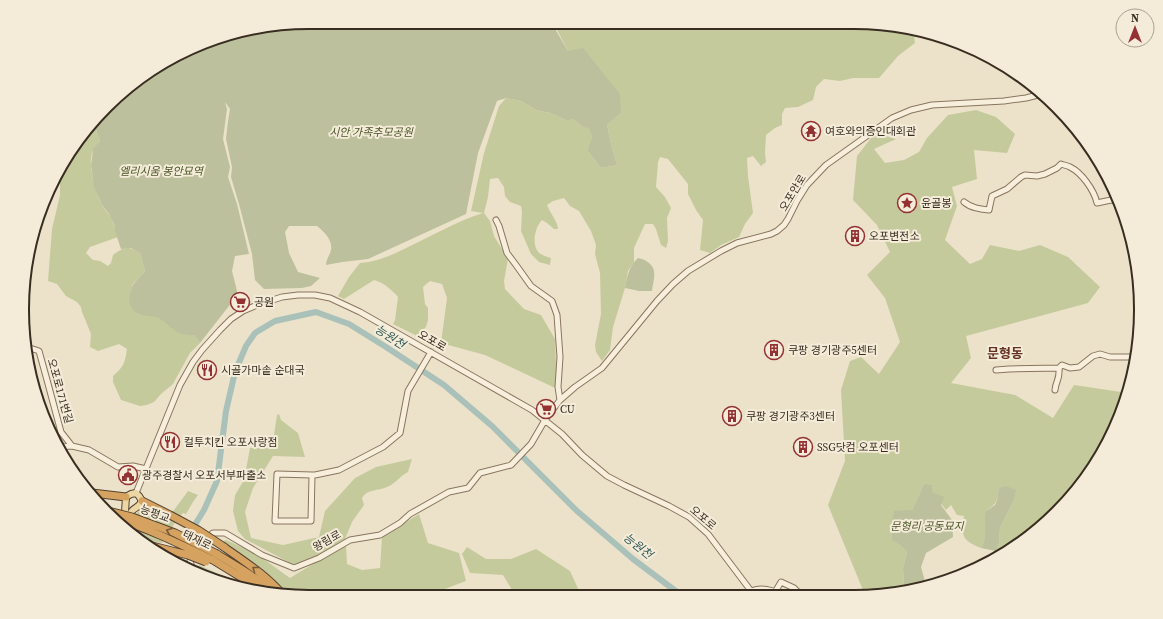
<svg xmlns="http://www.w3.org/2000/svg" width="1163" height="619" font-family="'Source Serif 4','Noto Sans KR',serif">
<rect width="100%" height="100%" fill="#ece2c9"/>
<path fill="#c5ca9d" d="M 553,22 L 872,23 L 908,28 L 914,36 L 915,43 L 898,56 L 879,78 L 853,78 L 840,81 L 824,79 L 816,87 L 813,100 L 798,107 L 785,108 L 782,114 L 782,125 L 775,128 L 766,135 L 765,153 L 766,162 L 761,166 L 753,156 L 747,158 L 748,176 L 753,213 L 745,224 L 739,237 L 721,245 L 710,253 L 700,250 L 703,220 L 696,210 L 688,194 L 688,184 L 668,159 L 660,157 L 658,162 L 656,187 L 665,197 L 671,208 L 667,218 L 668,241 L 666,248 L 661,245 L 656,229 L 653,224 L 645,224 L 634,248 L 634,262 L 628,271 L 625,288 L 613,327 L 610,350 L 602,361 L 596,352 L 595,345 L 601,314 L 600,273 L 595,254 L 596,245 L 591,231 L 579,211 L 570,206 L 564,198 L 553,201 L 547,205 C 550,213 558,222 558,229 L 554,229 L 547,223 L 542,220 C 535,227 531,245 539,253 C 542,255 547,257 551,258 L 550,265 L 539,262 L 531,254 L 521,231 L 522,211 L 521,206 L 510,202 L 505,196 L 504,187 L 498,178 L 490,179 L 488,197 L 484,213 L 490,221 L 494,236 L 508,259 L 504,281 L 505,289 L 524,309 L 541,315 L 555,339 L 557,387 L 553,387 L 485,355 L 441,343 L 447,298 L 442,284 L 430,281 L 423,287 L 425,304 L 428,308 L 428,320 L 426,327 L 417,336 L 393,324 L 395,320 L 398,297 C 391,289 384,283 374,280 L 344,299 L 338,296 L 349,277 L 360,263 C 378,262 394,254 410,246 C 434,235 457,221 483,213 L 471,211 L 484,153 L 499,106 L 506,98 L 521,101 L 536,110 L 550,113 L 568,121 L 573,119 L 581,126 L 590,128 L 592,137 L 587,150 L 601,168 L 617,165 L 612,148 L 607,125 L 621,113 L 568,51 Z
M 976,110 L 996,117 L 1015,134 L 1007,153 L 974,150 L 977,179 L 952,187 L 957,206 L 945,240 L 970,264 L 982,259 L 990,245 L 1019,251 L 1040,245 L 1068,257 L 1100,287 L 1088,303 L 966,336 L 971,358 L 951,383 L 1015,395 L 1053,418 L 1074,385 L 1128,393 L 1111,437 L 1070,499 L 1013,548 L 996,558 L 996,551 L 999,543 L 1000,528 L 1013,502 L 999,488 C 997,502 997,503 986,511 L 985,538 L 981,548 C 962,540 961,536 964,516 L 957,515 L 951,505 L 946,510 L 932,492 L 924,484 L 912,510 L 892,523 L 902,545 L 907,552 L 903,568 L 904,591 L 891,595 L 865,595 L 828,505 L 845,461 L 841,390 L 850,361 L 861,357 L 879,374 L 900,342 L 885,298 L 867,275 L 890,252 L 877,225 L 853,200 L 857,156 L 875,133 L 896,139 L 874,149 L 885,163 L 904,160 L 919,152 L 927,138 L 948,115 Z
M 94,124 L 100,141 C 98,144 96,146 94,148 C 86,161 95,192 102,205 C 104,209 108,213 111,217 C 114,224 115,231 118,237 L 90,247 L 86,253 L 93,260 L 100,261 L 108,266 L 111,263 L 113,255 C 125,246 128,246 140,253 L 145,271 L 133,284 L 130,293 L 138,314 L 155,316 L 165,321 L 173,329 L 181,334 L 194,335 L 200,343 L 190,353 L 173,384 L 161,394 L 154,402 L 147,405 L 140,406 L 121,400 L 113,382 L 113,376 C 124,367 125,362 127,349 L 119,344 L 98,351 L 90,347 L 91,334 L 82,312 L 81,307 L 77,302 L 66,296 L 57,284 L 48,281 L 52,229 L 60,195 L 60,173 L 64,164 C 74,161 75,150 79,141 C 83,135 90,129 94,124 Z
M 279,414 L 281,420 L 298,433 L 305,457 L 273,456 L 253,488 L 245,512 L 251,538 L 283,545 L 319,537 L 325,511 L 355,478 L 376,467 L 412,459 L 408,472 C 400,476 395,484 387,487 C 378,491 367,489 362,498 L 364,505 L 352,522 L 345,539 L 320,554 L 298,564 L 292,564 L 245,539 L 238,531 L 233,511 L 235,495 L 244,480 L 250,448 L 272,448 L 277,415 Z
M 188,491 L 198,495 L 193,502 L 186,514 L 183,513 L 176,521 L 162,543 L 145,541 L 130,530 C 133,516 134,514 146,506 L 169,517 Z
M 419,514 L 428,543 L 459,553 L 466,581 L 426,596 L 291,596 L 284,595 L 221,542 L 226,540 L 255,553 L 290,578 L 313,564 L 346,544 L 347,564 L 362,570 L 380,568 L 382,537 Z
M 467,547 L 486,559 L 511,559 L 536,549 L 570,571 L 581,595 L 503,596 L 512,590 L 503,575 L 470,573 L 462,554 Z
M 199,565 L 247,587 L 249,590 L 235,587 L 198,573 Z"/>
<path fill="#bcc09c" d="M 309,22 L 551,22 L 568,51 L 583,48 L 620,94 L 621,113 L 607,125 L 612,148 L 617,165 L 601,168 L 587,150 L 592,137 L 589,128 C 582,128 579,124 573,119 L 568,121 L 550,113 L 536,110 L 521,101 L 506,98 L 497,101 L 478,153 L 466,214 L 368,259 L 342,262 L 326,265 C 326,259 330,255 331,250 C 333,240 324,232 317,226 L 289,226 L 285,232 L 289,253 L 298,272 L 320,278 L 311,286 L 302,288 L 264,289 L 255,280 L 252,254 L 239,204 L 231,177 L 232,167 L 226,139 L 228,121 L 230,109 L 225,102 L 227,109 L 223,139 L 230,167 L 228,177 L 237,204 L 249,254 L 235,256 L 232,271 L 237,291 L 236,297 L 200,343 L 194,335 C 190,335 185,335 181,334 C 172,331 167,322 158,318 C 152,315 143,317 137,313 C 127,307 128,295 133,285 C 136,280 141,276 145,271 L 140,253 L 131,248 L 121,249 L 115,231 L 114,224 L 109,214 L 102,205 L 94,187 L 91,165 L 92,158 L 93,149 L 100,141 L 94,124 L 134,82 L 217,37 Z
M 638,258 C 643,259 645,260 649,263 C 658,270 653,281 652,291 L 639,291 L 625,288 C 627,277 629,266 638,258 Z
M 924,484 L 932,485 L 932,492 L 944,497 L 941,505 L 952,520 L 953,537 L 926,553 L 921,567 L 926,585 L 904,591 L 903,568 L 907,552 L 901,545 L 892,540 L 892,523 L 894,511 L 912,510 Z
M 1006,486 L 1016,490 L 1013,502 L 1000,528 L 999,543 L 996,551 L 981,548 L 985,538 L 985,515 L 986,511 L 995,505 L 997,500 L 999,488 Z"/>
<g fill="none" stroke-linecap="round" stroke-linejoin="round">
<path stroke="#aac1ba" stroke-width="6" d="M 166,556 L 170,555 L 180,545 L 191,531 L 204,510 L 217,481 L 226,411 L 235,372 L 246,346 L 255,333 L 275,321 L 316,312 L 349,324 L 386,347 L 444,385 L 492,426 L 577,511 L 633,559 L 681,595"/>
<g stroke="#88755f" stroke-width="7">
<path id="minor" d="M 964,202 C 971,208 980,209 989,210 L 992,196 L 1007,189 L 1021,177 L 1025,175 L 1037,176 L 1045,174 L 1057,168 L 1061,164 C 1064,165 1068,166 1070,167 C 1082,173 1094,190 1097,203 L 1111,200 L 1118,201
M 496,220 L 499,226 L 507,253 L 516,265 L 531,286 L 552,301 L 557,315 L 560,357 L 558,387 L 560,400
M 25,349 L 33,349 L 39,351 L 47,380 L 61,432 L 72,446
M 996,370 L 1009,369 L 1059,368 L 1062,365 L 1070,368 L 1079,367 L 1093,356 L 1100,354 L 1110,357 L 1136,357
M 1055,390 C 1056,380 1060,380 1059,368
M 59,447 L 72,446 L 89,450 L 118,467 L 133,466 L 146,469
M 312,475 L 311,521 L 275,521 L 277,474 L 312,475 L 315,475 L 339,470 L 383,447 L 400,433 L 408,391 L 431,352
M 136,493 L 180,385 L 193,362 L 202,350 L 220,330 L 231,319 L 243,311 L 257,305 L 282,297 L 298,295 L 315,295 L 330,298 L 360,312 L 532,410 L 562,434 L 582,455 L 607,476 L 624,485 L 669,506 L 689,517 L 708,534 L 754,595
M 197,547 L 213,533 L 225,533 L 262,555 L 294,568 L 319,558 L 350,540 L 380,535 L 400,523 L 410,514 L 449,492 L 468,488 L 480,473 L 511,465 L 531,444 L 545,420 L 560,400 L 575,387 L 602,368 L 657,301 L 673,284 L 688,271 L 721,251 L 737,243 L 771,234 L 777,231 L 784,225 L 788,219 L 797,201 L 807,185 L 826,165 L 892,118 L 911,110 L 932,105 L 1004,101 L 1026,98 L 1042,94
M 193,571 L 190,561 L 194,554
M 751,591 C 762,587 771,589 781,595
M 775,592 L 781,582 L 794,588 L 801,595"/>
</g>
<g stroke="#564332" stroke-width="8">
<path id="major" d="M 122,518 L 125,512 L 126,497 L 131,494 L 136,493 L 139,496 L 142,501 C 138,509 136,506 132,511 C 129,515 127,522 126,527"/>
</g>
<g stroke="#564332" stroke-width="9">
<path id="highway" d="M 92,493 L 126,497
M 142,501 L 170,515
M 224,547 C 245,562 266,575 283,595
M 217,554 C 236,566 257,577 273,593
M 213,560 L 265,592"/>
</g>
<use href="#minor" stroke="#f7efdc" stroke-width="5"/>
<use href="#major" stroke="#ecd6a4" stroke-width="6"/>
<use href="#highway" stroke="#d5a260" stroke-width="7"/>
<g stroke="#564332" stroke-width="9" stroke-linecap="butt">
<path id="highway-bridge" d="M 104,510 L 132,517 L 175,533 L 217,554
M 170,515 L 198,530 L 224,547
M 113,518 C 148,528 180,544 213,560
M 152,546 L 188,555 L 206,562"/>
</g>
<use href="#highway-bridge" stroke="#d5a260" stroke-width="7"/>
</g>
<defs><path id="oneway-chevron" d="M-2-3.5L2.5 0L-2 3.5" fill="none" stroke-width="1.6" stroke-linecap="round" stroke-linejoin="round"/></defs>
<g stroke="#775c3a">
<use href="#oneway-chevron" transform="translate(169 531) rotate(-159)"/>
<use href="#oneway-chevron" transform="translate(255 569) rotate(-144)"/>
</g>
<defs>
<g id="temple-ring" transform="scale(1)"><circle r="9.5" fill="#f4ecd9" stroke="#943233" stroke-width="1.5"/><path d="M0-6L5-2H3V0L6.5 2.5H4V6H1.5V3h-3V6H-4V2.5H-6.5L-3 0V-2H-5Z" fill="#943233"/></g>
<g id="sight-ring" transform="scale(1)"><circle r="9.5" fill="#f4ecd9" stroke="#943233" stroke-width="1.5"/><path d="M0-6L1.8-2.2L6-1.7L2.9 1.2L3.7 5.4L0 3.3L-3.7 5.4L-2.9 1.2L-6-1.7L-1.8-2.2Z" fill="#943233"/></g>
<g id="building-ring" transform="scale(1)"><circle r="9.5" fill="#f4ecd9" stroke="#943233" stroke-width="1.5"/><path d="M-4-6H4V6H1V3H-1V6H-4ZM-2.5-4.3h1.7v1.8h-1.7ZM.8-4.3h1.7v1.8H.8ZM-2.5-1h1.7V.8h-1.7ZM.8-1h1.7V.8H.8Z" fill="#943233"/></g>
<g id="supermarket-ring" transform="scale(1)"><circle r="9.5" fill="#f4ecd9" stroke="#943233" stroke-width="1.5"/><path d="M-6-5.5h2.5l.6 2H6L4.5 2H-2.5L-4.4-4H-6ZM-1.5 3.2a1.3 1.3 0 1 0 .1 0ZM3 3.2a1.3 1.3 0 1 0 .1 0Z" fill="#943233"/></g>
<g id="restaurant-ring" transform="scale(1)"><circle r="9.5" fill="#f4ecd9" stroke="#943233" stroke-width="1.5"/><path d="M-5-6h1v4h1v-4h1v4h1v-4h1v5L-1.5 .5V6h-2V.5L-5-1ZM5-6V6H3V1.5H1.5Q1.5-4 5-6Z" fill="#943233"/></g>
<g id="civic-ring" transform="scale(1)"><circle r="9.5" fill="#f4ecd9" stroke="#943233" stroke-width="1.5"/><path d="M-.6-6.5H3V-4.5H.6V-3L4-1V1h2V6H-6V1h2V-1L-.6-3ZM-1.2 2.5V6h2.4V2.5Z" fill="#943233"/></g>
</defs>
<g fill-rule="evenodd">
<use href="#temple-ring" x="811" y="131"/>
<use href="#sight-ring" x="907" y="203"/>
<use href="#building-ring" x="855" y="236"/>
<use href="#supermarket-ring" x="240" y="302"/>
<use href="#building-ring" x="774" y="350"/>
<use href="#restaurant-ring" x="207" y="370"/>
<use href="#supermarket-ring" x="546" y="409"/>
<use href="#building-ring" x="732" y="416"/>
<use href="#restaurant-ring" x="170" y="442"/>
<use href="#building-ring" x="803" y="447"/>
<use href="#civic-ring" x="128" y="475"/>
</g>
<g text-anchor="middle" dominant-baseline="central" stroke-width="4" stroke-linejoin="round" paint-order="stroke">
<g font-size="11" fill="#392d21" stroke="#f4ecd9" text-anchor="start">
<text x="825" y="131">여호와의증인대회관</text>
<text x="921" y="203">윤골봉</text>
<text x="869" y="236">오포변전소</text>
<text x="254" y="302">공원</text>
<text x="788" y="350">쿠팡 경기광주5센터</text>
<text x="221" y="370">시골가마솥 순대국</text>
<text x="560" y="409">CU</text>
<text x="746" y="416">쿠팡 경기광주3센터</text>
<text x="184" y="442">컬투치킨 오포사랑점</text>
<text x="817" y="447">SSG닷컴 오포센터</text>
<text x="142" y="475">광주경찰서 오포서부파출소</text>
</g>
<g font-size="11" font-style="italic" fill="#4a5529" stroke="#f4ecd9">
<text x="371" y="132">시안 가족추모공원</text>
<text x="161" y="171">엘리시움 봉안묘역</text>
<text x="927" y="526">문형리 공동묘지</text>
</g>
<g font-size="11" fill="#392d21" stroke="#f4ecd9">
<text transform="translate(793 193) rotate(-59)">오포안로</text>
<text transform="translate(432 341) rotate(30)">오포로</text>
<text transform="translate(60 391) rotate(74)">오포로171번길</text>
<text transform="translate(155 514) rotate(20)">능평교</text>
<text transform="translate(703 518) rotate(40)">오포로</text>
<text transform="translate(197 540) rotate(26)">태재로</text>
<text transform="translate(327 541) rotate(-29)">왕림로</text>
</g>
<g font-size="12" font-style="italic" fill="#325856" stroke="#f4ecd9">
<text transform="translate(390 337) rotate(33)">능원천</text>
<text transform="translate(638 546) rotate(39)">능원천</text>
</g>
<g font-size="13" font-weight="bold" fill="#643123" stroke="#f4ecd9">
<text x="1005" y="353">문형동</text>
</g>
</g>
<path d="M0 0H1163V619H0ZM309 29H854A280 280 0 0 1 1134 309V310A280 280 0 0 1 854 590H309A280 280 0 0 1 29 310V309A280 280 0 0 1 309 29Z" fill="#f4ecd9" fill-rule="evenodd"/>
<path fill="none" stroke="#392d21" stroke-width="2" d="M309 29H854A280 280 0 0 1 1134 309V310A280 280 0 0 1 854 590H309A280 280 0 0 1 29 310V309A280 280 0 0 1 309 29Z"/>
<g transform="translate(1135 28)"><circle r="19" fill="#f4ecd9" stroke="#a9a08f"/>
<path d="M0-3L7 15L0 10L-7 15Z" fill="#943233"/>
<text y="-6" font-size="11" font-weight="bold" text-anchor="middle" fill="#392d21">N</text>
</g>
</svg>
